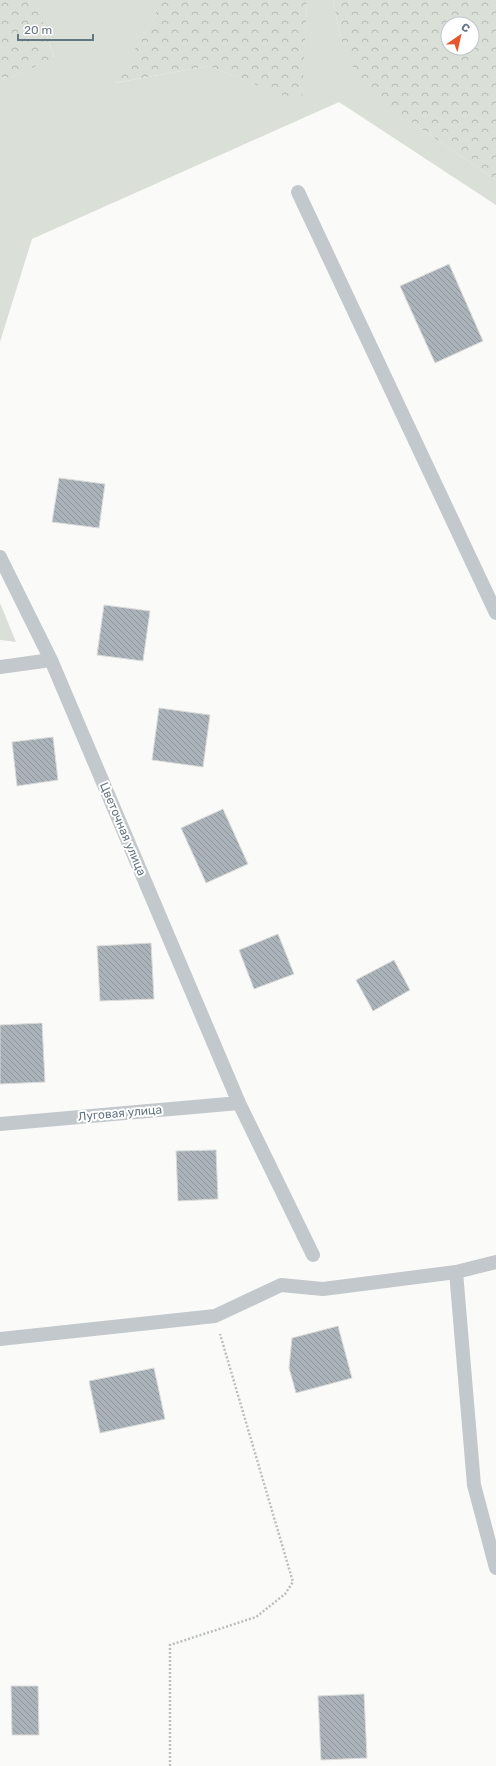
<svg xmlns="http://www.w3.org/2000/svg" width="496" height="1766" font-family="Rubik,sans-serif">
<defs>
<pattern id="forest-crowns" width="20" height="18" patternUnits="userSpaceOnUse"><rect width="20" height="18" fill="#dadfd7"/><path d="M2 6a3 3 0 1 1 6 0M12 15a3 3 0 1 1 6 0" fill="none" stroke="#b4b9b4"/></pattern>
<pattern id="building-back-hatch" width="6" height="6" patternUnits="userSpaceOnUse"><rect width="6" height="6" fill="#aab3b9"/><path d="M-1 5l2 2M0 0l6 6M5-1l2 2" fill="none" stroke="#8e969c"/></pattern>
</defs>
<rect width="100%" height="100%" fill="#fafaf8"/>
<path fill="#dadfd7" d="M 33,0 L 156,0 L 156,15 L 115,83 L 209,66 L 301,102 L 307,0 L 333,0 L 340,36 L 411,122 L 496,180 L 496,205 L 339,102 L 32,239 L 0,342 L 0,77 L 10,78 L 54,57 L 38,8 Z
M 0,603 L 16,642 L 0,640 Z"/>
<path fill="url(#forest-crowns)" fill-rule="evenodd" d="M 0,0 L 33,0 L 38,7 L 54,58 L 10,78 L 0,77 Z
M 156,0 L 307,0 L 302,103 L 209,66 L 114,83 L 156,15 Z
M 333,0 L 496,0 L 496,180 L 411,122 L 359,82 L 340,36 ZM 448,24 L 472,24 L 472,48 L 448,48 Z"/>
<path fill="url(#building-back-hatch)" stroke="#dcdcda" d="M 449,264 L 483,341 L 435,363 L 400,286 Z
M 59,478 L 105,484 L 99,528 L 52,522 Z
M 104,605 L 150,611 L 143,661 L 97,655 Z
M 159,708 L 210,715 L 203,767 L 152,760 Z
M 53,737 L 58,780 L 17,786 L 12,742 Z
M 223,809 L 248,864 L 206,883 L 181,828 Z
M 278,934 L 294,974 L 254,989 L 239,950 Z
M 151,943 L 154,999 L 100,1001 L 97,946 Z
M 394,960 L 410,990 L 373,1011 L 356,980 Z
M 42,1023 L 45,1082 L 0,1084 L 0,1025 Z
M 216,1150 L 218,1199 L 178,1201 L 176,1151 Z
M 338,1326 L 352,1378 L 296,1393 L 289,1368 L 292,1338 Z
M 154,1368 L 165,1419 L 100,1433 L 89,1381 Z
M 11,1686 L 38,1686 L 39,1735 L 12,1735 Z
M 364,1694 L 367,1758 L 321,1760 L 318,1696 Z"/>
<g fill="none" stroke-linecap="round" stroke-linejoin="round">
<path stroke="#bbbfc2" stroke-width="2.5" stroke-dasharray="2 2" stroke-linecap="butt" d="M 170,1766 L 170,1645 L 256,1617 L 285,1594 L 293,1582 L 220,1334"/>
<path stroke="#c3c8cc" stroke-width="14" d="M 298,192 L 496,613
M 0,557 L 51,660 L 239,1103 L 313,1255
M 0,667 L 51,660
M 0,1124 L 239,1103
M 456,1272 L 496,1262
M 0,1339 L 215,1316 L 281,1285 L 323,1289 L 456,1272 L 474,1485 L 496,1568"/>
</g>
<g text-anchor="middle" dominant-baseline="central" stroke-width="4" stroke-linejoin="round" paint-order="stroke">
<g font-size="12" fill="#657683" stroke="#fff">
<text transform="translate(123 829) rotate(67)">Цветочная улица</text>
<text transform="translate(120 1113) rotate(-5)">Луговая улица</text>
</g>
</g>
<g transform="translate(460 36) rotate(34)"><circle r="19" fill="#ffffff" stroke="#c1c8cd"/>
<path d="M0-3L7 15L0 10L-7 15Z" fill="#e4572e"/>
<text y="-6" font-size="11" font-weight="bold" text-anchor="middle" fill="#657683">С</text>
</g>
<path d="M18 34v6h75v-6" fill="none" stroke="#657683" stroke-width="2"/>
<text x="24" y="34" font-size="12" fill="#657683" stroke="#ffffff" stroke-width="3" paint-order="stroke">20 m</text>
</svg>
